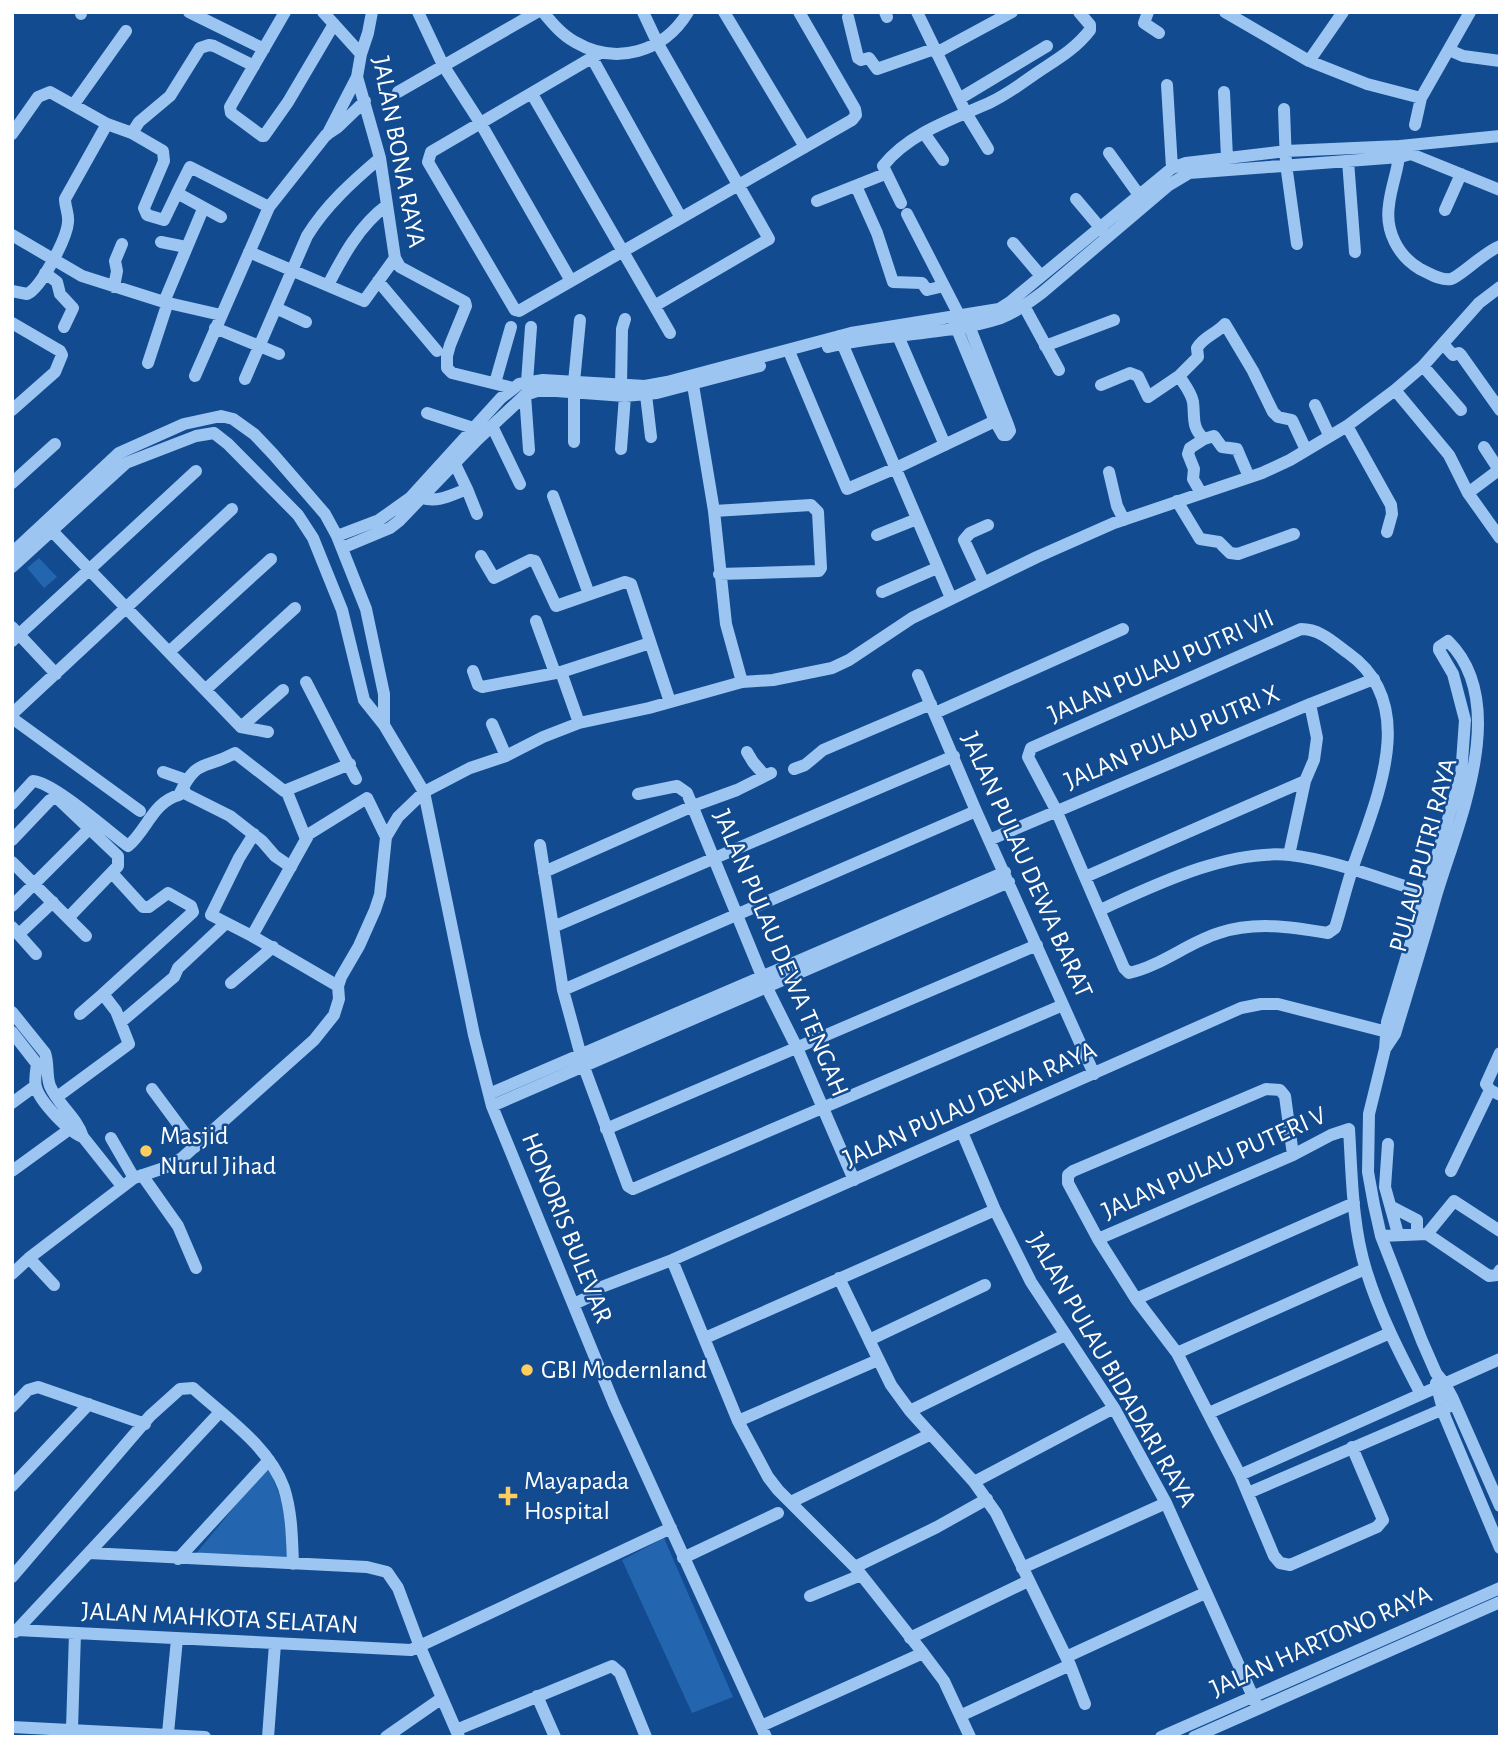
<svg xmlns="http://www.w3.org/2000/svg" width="1512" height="1749" font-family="'Alegreya Sans',sans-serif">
<rect width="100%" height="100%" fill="#124b8f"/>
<path fill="#2365af" d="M 39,558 L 57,577 L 44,588 L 27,568 Z
M 268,1466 L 285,1509 L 287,1557 L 194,1556 Z
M 664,1538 L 733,1697 L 692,1713 L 622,1560 Z"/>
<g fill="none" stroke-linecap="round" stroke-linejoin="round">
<path stroke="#9cc5f2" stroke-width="12" d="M 189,12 L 264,49
M 285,12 L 230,107 L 231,113 L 262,136 L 264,136 L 288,102 L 334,24
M 323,12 L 361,54 L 357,77 L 380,158 L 395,258 L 400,267 L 465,302 L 466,306 L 450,345 L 447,356 L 447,368 L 452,373 L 513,388
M 418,12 L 443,65 L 481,124 L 571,281
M 543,12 C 552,23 562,35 575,42 C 616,66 664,52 688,12
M 643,12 L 658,44 L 769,239 L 656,305
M 724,12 L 805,147
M 885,12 L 887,17
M 917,12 L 966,113 L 988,149
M 1148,12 L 1144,23 L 1159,33
M 1225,12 L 1309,61 L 1367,84 L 1421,98
M 81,14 L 81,12
M 848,17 L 858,58 L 861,60 L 869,58 L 877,69 L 934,49
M 1449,50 L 1463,56 L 1500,61
M 600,53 L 431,152 L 428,162 L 515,310 L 519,311 L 531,304 L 852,120 L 856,115 L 855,109 L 799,12
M 936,53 L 1012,12
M 361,54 L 368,33 L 372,12
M 592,58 L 681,218
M 1309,61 L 1343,12
M 1167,85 L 1172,168
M 398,92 L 537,12
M 1224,92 L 1227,158
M 532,94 L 670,333
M 959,99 L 1047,46
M 74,104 L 126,31
M 1284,109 L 1286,164 L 1297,244
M 1415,125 L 1421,98 L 1470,12
M 132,133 L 139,122 L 170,96 L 200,48 L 209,45 L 214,46 L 254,66
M 924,133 L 943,160
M 12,134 L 38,97 L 50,92 L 107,124 L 132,133 L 163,151 L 164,161 L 144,208 L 147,215 L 164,220 L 177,193 L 221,217
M 327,135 L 357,77
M 1500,136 L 1400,146 C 1400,166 1391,185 1389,205 C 1385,231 1398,256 1420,269 C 1429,273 1441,281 1451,279 C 1461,276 1484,252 1500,246
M 1109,153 L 1139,195
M 1348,161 L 1355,252
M 856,186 L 877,233 L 893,282 L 922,283 L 927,290 L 944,286
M 177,193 L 190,167 L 269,207
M 1076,199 L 1103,231
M 817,201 L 885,174
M 901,203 L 883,166 C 909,133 953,119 989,103 C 1012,92 1024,81 1044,68 C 1061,57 1077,47 1090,30 L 1090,25 L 1079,12
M 1445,210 L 1461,174
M 907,214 L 959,315
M 12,235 L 82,276 L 164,302 L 221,315
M 161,242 L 186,247
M 1013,243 L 1041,276
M 249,252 L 364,301 L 395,258
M 45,273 L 57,282 L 60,294 L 73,308 L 64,327
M 378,281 L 437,351
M 328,285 C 343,256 359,226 387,205
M 114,287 L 117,271 L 115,261 L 122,244
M 12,291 L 27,294 C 41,288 67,238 68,222 C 69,214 65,207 65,199 L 107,124
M 164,302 L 203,209
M 1024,306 L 1059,370
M 276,308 L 306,322
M 954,322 L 995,421 L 1003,435 L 1007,435 L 1010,431 L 1008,425 L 966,318
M 12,323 L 60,351 L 62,355 L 55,372 L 12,410
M 215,328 L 279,354
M 839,336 L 951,598
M 898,336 L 945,445
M 1443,344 L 1453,355 L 1459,353 L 1461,355 L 1500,410
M 1045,346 L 1114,320
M 828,347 C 884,333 945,336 1001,318 C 1016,312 1030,302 1043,292 L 1169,185 L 1189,173 L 1400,157 L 1411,154
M 791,356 L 847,489 L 896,468 L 995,421
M 148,363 L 168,302
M 1423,366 L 1461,410
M 195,376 L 269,207 L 326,135 L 338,127 L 365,101
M 245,379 L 307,236 C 326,205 353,181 380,158
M 692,379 L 714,511 L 726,624 L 742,682
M 527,382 L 531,327
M 574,382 L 580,320
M 495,383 L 511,327
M 621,385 L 622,329 L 625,319
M 1101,385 L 1130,373 L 1138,376 L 1148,397 L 1179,376
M 1395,390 L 1449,455 L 1468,493 L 1500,538
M 574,393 L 574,442
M 525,395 L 529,450
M 646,395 L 651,437
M 1315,405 L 1329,435
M 427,413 L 473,428
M 492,426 L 520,484
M 1347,426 L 1391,505 L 1392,514 L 1387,532
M 1484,447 L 1499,470
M 621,449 L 625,396
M 455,464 L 467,489
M 1109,472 L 1117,506 L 1124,520
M 1249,477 L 1237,449 L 1222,447 L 1214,436 L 1204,439 C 1191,427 1195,417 1193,402 C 1191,392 1184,384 1179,376 L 1198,357 L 1197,348 C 1203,337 1216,334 1225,324 L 1253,371 L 1273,412 L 1278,417 L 1292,420 L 1306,450
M 12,483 L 55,444
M 1201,493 L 1193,479 L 1194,469 L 1188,454 L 1190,448 L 1204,439
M 1468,493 L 1500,469
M 553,496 L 589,594
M 422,498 C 438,503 451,495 467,489 L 477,514
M 1177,501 L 1200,539 L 1219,542 L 1230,553 L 1238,554 L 1294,534
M 714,511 L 811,505 L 818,512 L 821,568 L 819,571 L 719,574
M 52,531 L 241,727 L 268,732
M 877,535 L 917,519
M 337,536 L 379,520 L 410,498 L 501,398 L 519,384 L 543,380 L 645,386 L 667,382 L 851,333 L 999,309 L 1010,302 L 1172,168 L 1186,163 L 1286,151 L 1400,146 L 1411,154 L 1500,190
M 342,548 L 390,528 L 399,521 L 477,440 L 525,395 L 537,391 L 556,391 L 625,396 L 657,393 L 760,366
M 12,553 L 119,453 L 184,424 L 221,416 L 233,419 L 254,434 L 273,454 L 325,514 L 337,536 L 366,609 L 384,694 L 384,725 L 364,700 L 342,610 L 313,538 L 298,515 L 228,444 L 214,433 L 196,436 L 126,463 L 12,567
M 481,556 L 494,578 L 530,560 L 535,561 L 556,606 L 625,582 L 631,584 L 670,702
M 984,583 L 964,540 L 970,533 L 988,525
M 882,592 L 937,568
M 536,621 L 555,673
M 12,627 L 56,674
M 1301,629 C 1320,629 1333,642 1348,653 C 1419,703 1378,795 1355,861 C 1347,883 1342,906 1335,928 L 1328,933 C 1292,927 1255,921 1219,933 C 1189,942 1161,966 1129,973 L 1124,968 L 1056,810 L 1028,757 L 1031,748 Z
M 12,641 L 196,471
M 169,652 L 271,559
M 473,671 L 478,685 L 482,687 L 561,672 L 650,643
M 561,672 L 579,723
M 918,675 L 976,811 L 1094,1074
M 306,682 L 356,779
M 205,690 L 295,608
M 935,713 L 1123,629
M 12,714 L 232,509
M 12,718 L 140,811
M 492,724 L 506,756
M 384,725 L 424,792 L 474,1035 L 492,1106 L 614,1404 L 766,1737
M 241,727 L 283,690
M 747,752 L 753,762 L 765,776
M 794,769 L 805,765 L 823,750 L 931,704
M 163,772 L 186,780
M 183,787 L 186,794 L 230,816 L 262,841 L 275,856 L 291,867
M 287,792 L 306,839
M 638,794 L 677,786 L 687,793 L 766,986 L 797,1048 L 854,1180
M 12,804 L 33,781 C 53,782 108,831 128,846 C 147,830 153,802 179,795 C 198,757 202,771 235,753 L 284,791 L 350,764
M 254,834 L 239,858 L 211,915 L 252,936 L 338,986
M 12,840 L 50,800 L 57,798 L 118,856 L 118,866 L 68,918
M 989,840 L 1310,704 L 1374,679
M 540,845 L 563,990 L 584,1067 L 628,1186 L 633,1189 L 1063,1005
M 1289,855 L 1305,781 L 1314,760 L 1317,738 L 1310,704
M 12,862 L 86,936
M 544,872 L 693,806 L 737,790 L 771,773
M 1085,877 L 1305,781
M 12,906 L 89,829
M 1100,910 C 1155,885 1228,849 1290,855 C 1339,861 1384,881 1431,894
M 12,927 L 36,954
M 553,927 L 954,756
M 19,934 L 53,902
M 252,936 L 309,834 L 367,798 L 386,837
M 231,983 L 273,947
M 563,990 L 976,811
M 103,994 L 193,912 L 191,906 L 168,893 L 149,907 L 143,907 L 112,873
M 12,1012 L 45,1053 C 49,1064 46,1076 50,1086 C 58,1105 77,1117 83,1137 C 69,1132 40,1102 36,1087 C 34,1081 36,1071 37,1064 L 12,1032
M 121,1022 L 174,977 L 178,968 L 226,923
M 1385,1049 L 1395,1034 L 1398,1024 C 1411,981 1424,939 1436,896 C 1457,825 1512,704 1448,641 L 1439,647 L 1439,650 L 1453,674 L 1465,720 L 1461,776 L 1387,1022 L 1385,1049 L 1369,1114 L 1368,1172 L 1374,1205 L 1381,1236 L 1422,1341 L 1436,1373 L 1445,1384 L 1452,1397 L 1500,1506
M 1500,1053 L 1486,1084 L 1490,1090 L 1500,1095
M 152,1089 L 195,1147
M 489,1094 L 1005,872
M 57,1097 L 129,1044 L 116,1011 L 103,994 L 80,1014
M 12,1103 L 35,1086
M 492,1106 L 1009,882
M 606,1129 L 1037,945
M 962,1132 L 995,1210 L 1031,1282 L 1114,1408 L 1166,1503 L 1258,1708
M 83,1137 L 122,1186
M 111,1138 L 134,1178
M 1388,1144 L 1385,1187 L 1398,1234
M 1293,1155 L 1285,1096 L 1280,1090 L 1266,1089 L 1073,1171 L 1068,1175 L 1068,1183 L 1098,1239 L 1136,1299 L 1177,1353 L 1240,1475 L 1274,1556 L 1280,1563 L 1290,1565 L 1377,1527 L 1383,1520 L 1352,1447
M 12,1171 L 74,1126
M 1451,1171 L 1490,1090
M 142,1175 L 178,1226 L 196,1268
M 1392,1207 L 1417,1220 L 1417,1233
M 1427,1234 L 1454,1201 L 1500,1231
M 1381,1236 L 1427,1234 L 1489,1276 L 1497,1275 L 1500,1270
M 1098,1239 L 1293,1155 L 1331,1135 L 1349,1129 C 1352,1176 1352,1225 1366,1270 C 1379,1313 1400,1354 1421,1394
M 29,1258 L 54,1285
M 672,1260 L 738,1421 L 768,1477 L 778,1490 L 855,1567 L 923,1653 L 944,1681 L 970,1737
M 12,1274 L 29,1258 L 134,1178 L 164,1168 L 182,1158 L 314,1040 L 334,1015 L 339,999 L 338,986 L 341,977 L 359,946 L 375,910 L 380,895 L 386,837 L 398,817 L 424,792 L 470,768 L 506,756 L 543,737 L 579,723 L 649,708 L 742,682 L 773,680 L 832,668 L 849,660 L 912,618 L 1037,557 L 1114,523 L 1262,473 L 1290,460 L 1347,426 L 1395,390 L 1423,366 L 1479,303 L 1500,287
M 839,1278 L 869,1340 L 985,1285
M 1136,1299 L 1354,1203
M 574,1304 L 595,1294 L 599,1288 L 672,1260 L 1241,1008 L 1261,1004 L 1278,1004 L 1391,1033
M 705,1338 L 995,1210
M 869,1340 L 891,1385 L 910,1411 L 974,1482 L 996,1513 L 1070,1665 L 1085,1704
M 1177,1353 L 1365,1269
M 1436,1383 L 1445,1417 L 1500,1548
M 12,1407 L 28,1390 L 38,1387 L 145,1424
M 910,1411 L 1065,1335
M 1209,1413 L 1390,1333
M 738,1421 L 878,1360
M 1240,1475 L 1500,1359
M 974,1482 L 1114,1408
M 12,1486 L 89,1404
M 1248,1493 L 1455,1404
M 791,1502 L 931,1434
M 89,1553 L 367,1567 L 387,1572 L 398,1588 L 420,1647 L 459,1737
M 683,1558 L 778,1513
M 178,1559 L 269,1460
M 855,1567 L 937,1527 L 987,1499
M 1022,1568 L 1166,1503
M 12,1577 L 150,1416 L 180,1389 L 193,1388 C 225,1417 269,1446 284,1488 C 292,1513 292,1539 293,1564
M 810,1596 L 861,1575
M 17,1630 L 411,1650 L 671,1528
M 15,1632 L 220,1412
M 910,1638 L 1028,1581
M 1066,1657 L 1205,1593
M 537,1696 L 555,1737
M 962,1715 L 1070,1665
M 761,1726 L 923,1653
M 12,1727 L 205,1737
M 72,1729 L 75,1633
M 456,1730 L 612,1666 L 620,1673 L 646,1737
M 168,1733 L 177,1639
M 268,1737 L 275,1644
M 386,1737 L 442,1698
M 1161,1737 L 1500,1588
M 1194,1737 L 1500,1602"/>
</g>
<g fill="#ffcd5d" stroke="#124b8f" stroke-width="2.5">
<circle cx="146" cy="1151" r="7"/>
<circle cx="527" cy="1370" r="7"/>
<path d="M504.5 1485.5h7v7h7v7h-7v7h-7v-7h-7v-7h7z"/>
</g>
<g text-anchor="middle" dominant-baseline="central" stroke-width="5" stroke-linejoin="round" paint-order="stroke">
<g font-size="26" fill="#fff" stroke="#124b8f">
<text transform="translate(399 152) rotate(79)">JALAN BONA RAYA</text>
<text transform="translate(1161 666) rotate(-24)">JALAN PULAU PUTRI VII</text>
<text transform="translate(1172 737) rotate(-23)">JALAN PULAU PUTRI X</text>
<text transform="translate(1423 855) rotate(-75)">PULAU PUTRI RAYA</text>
<text transform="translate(1027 865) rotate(66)">JALAN PULAU DEWA BARAT</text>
<text transform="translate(781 953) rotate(67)">JALAN PULAU DEWA TENGAH</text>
<text transform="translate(970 1104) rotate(-24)">JALAN PULAU DEWA RAYA</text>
<text transform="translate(1214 1163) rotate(-24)">JALAN PULAU PUTERI V</text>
<text transform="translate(567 1228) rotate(68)">HONORIS BULEVAR</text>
<text transform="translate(1112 1370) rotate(60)">JALAN PULAU BIDADARI RAYA</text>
<text transform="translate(220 1618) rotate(3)">JALAN MAHKOTA SELATAN</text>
<text transform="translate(1321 1641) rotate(-24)">JALAN HARTONO RAYA</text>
</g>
<g font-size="26" fill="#fff" stroke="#124b8f" text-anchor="start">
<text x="160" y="1136">Masjid<tspan x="160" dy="30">Nurul Jihad</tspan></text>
<text x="541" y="1370">GBI Modernland</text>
<text x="524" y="1481">Mayapada<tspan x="524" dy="30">Hospital</tspan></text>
</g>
</g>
<rect width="1512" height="1749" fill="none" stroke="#ffffff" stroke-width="28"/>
</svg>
